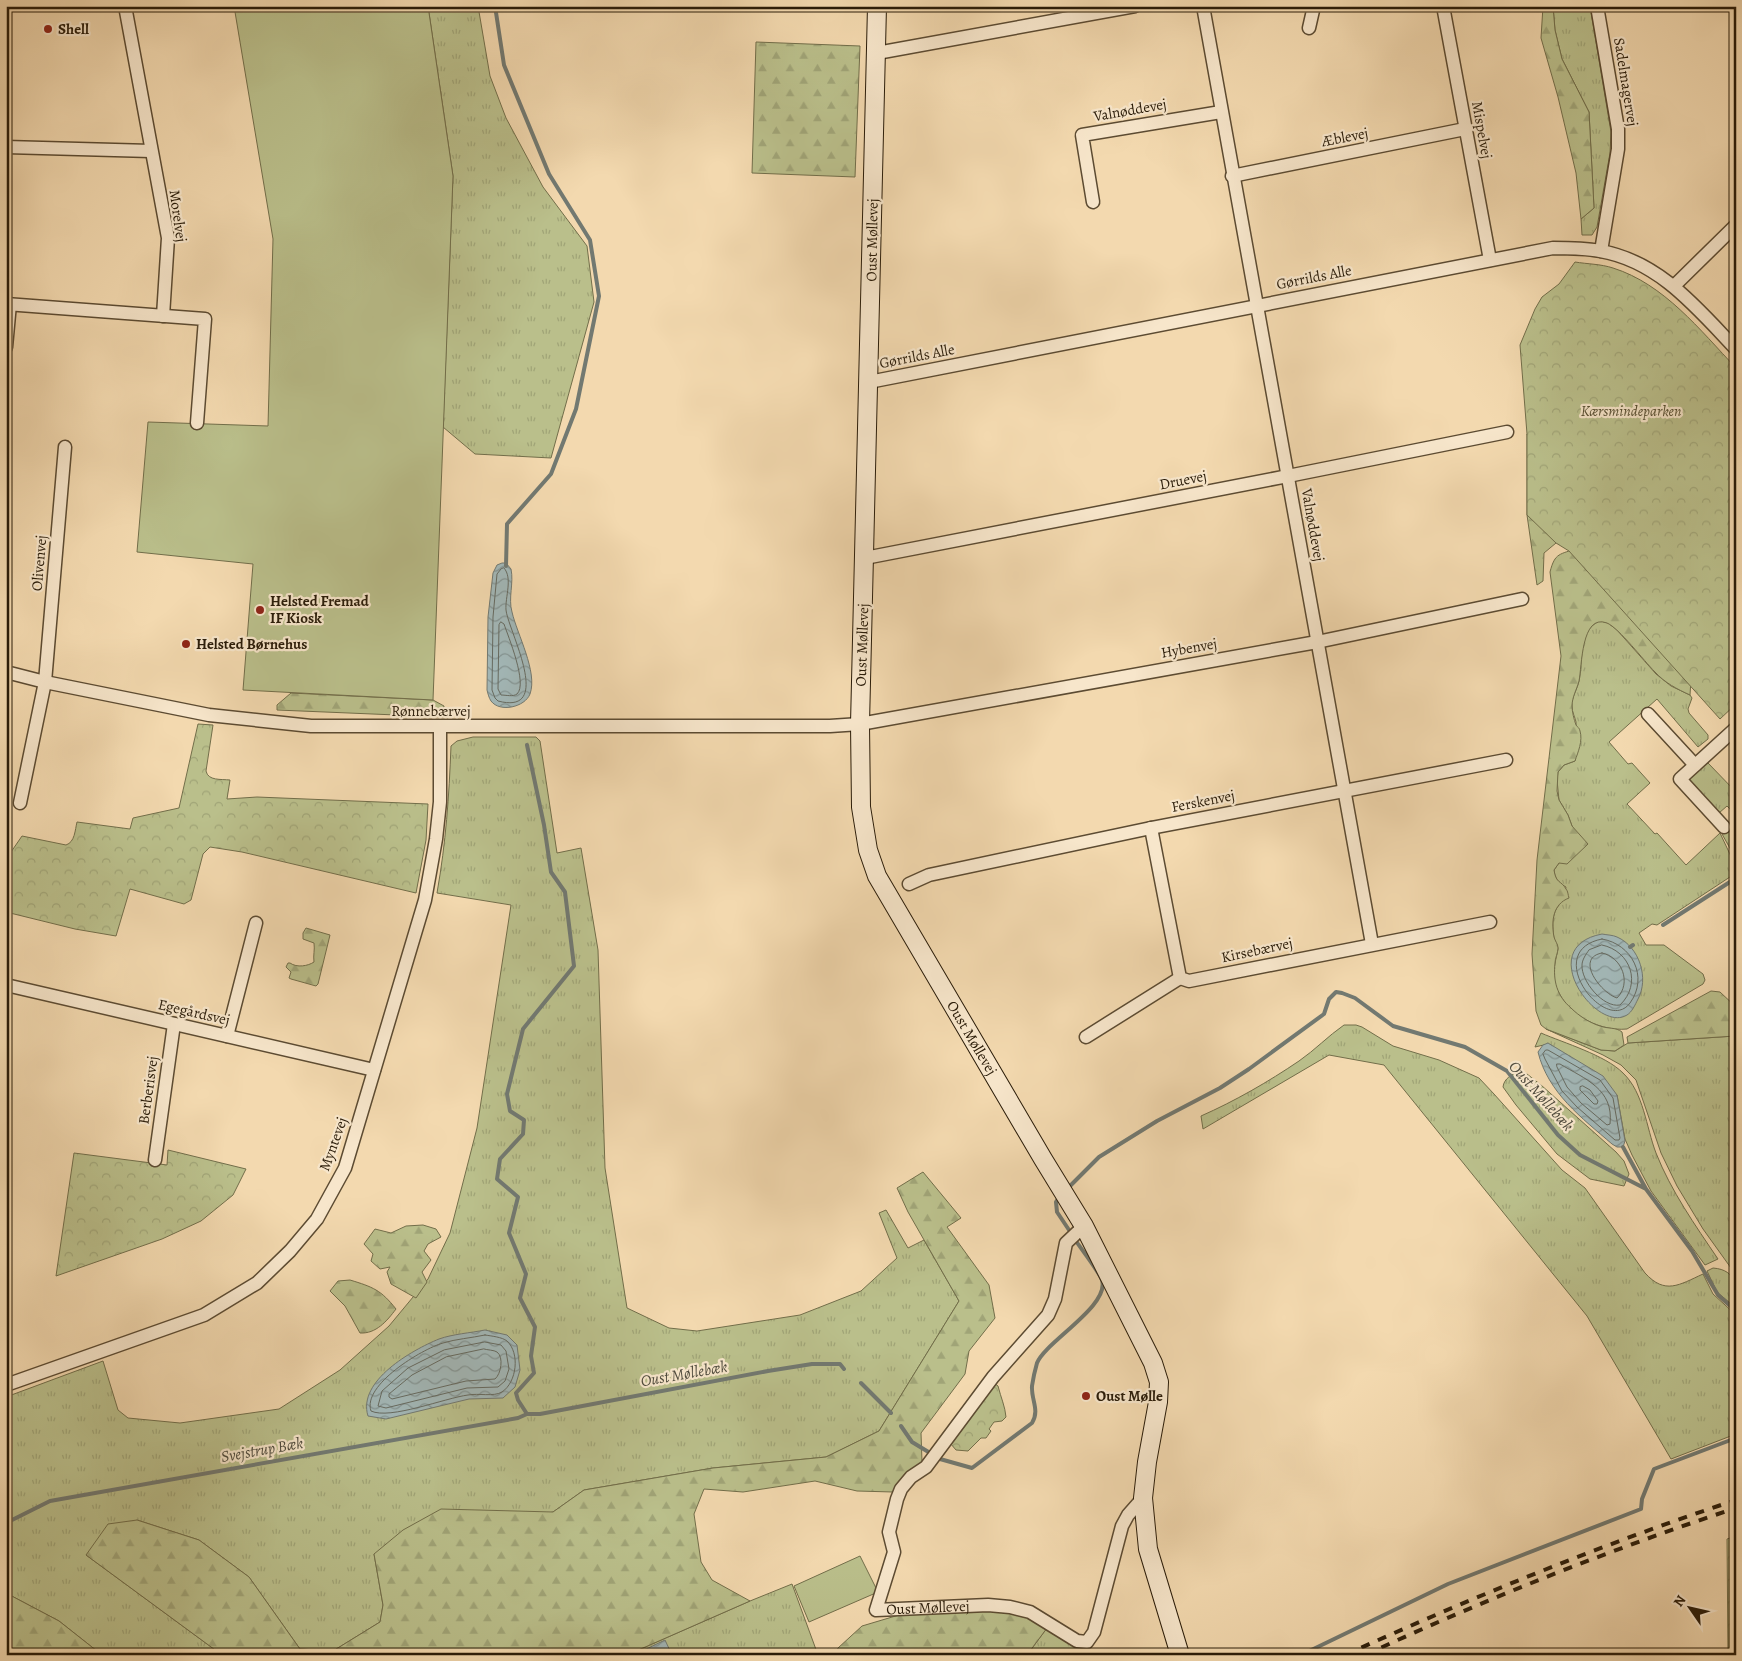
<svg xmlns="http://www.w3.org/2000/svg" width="1742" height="1661" font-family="Alegreya,serif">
<defs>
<pattern id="grass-tufts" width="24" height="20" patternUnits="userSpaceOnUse" patternTransform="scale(1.25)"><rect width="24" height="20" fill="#babf8b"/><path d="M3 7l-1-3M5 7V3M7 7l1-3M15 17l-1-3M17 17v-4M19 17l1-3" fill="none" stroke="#a0a477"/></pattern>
<pattern id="forest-firs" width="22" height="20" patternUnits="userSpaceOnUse" patternTransform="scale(1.25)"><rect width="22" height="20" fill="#babf8b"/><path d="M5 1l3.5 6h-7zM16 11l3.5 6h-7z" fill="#a0a477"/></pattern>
<pattern id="park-crowns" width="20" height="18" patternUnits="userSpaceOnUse" patternTransform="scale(1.25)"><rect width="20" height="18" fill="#babf8b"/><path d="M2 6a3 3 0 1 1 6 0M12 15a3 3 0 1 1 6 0" fill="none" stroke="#a0a477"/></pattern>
<pattern id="water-waves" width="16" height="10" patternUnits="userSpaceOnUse" patternTransform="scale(1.25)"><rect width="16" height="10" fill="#a2b7b7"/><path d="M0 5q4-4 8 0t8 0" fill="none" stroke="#849493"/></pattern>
</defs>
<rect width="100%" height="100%" fill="#f3d9af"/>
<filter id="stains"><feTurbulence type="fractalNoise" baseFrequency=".004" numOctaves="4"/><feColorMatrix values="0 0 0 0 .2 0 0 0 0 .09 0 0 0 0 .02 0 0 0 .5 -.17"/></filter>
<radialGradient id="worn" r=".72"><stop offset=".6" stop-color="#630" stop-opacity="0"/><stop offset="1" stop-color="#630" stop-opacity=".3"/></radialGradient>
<path fill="url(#grass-tufts)" stroke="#726e4a" d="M 428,6 L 478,6 L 490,76 L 506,118 L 543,187 L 587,246 L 594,302 L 551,458 L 475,454 L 443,427 L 453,176 Z
M 1553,6 L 1590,6 L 1611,132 L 1610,153 L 1597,227 L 1592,235 L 1582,235 L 1581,219 L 1594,208 L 1589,112 L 1562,59 L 1555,30 Z
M 1600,621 L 1608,623 L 1617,630 L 1656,674 L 1671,686 L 1690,695 L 1692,698 L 1688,709 L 1689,713 L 1708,735 L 1708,739 L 1698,747 L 1657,699 L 1609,742 L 1628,764 L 1632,763 L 1650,783 L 1627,804 L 1655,834 L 1657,833 L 1686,865 L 1720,833 L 1736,867 L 1736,873 L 1657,925 L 1652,924 L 1639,933 L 1646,945 L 1664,945 L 1703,974 L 1705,980 L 1703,984 L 1627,1029 C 1597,1032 1560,1011 1554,979 C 1553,969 1556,959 1558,949 C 1558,945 1555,942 1554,938 C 1553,932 1552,921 1554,915 C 1555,909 1558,907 1561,902 C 1564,898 1565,892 1566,887 C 1559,883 1555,879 1554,870 L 1559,863 L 1572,826 L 1568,815 L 1559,800 L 1557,780 L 1558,772 L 1564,765 L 1575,761 C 1575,748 1577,735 1576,722 C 1575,717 1572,712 1572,707 C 1571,698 1577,690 1579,681 C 1583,663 1578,629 1600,621 Z
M 473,737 L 536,737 L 540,741 L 557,853 L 581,848 L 598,950 L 605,1168 L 627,1308 L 669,1328 L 697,1331 L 800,1315 L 861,1291 L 897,1258 L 879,1213 L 886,1210 L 908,1248 L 924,1240 L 959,1301 L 879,1431 L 826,1457 L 713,1468 L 584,1490 L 553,1512 L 374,1554 L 383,1605 L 380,1622 L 333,1651 L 300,1649 L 249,1577 L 199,1540 L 137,1520 L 86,1555 L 222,1655 L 102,1655 L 59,1621 L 6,1593 L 6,1397 L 103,1361 L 118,1410 L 128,1418 L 180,1423 L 279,1409 L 340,1370 L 389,1326 L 428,1279 L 450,1233 L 477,1128 L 511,905 L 437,893 C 446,842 449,797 451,746 L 457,741 Z
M 1706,763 L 1708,763 L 1736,792 L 1736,815 L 1727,806 L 1719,813 L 1688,779 Z
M 1736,821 L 1736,859 L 1722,834 Z
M 1344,1025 L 1356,1025 L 1362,1027 L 1393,1046 L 1439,1060 L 1479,1078 L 1494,1094 L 1562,1170 L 1585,1188 L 1645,1273 C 1665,1295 1679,1285 1703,1274 L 1713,1294 L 1736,1315 L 1736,1434 L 1671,1459 L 1587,1316 L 1384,1065 L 1329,1055 L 1203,1129 L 1201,1116 C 1235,1101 1268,1082 1299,1061 C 1315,1050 1328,1036 1344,1025 Z
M 1546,1029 L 1601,1050 L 1615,1051 L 1628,1043 L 1735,1036 L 1736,1275 L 1703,1229 L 1677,1186 L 1661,1153 L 1636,1080 L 1621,1065 L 1603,1055 Z
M 1541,1033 C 1564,1043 1605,1055 1623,1073 C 1644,1093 1646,1127 1656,1153 C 1671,1191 1695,1225 1718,1259 L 1705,1265 L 1651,1191 L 1632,1155 L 1625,1139 L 1617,1095 L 1575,1060 L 1548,1044 L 1535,1047 Z
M 1519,1071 L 1527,1074 L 1541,1085 L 1616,1152 L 1624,1161 L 1629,1174 L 1624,1186 L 1590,1179 L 1557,1154 L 1516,1105 L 1503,1087 C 1504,1078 1512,1075 1519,1071 Z
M 1713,1268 C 1738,1270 1736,1288 1736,1308 L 1717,1292 L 1707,1271 Z
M 792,1584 L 818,1655 L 627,1655 L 750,1601 Z
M 1047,1628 L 1082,1648 L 1077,1655 L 1027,1655 Z"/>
<path fill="url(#forest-firs)" stroke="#726e4a" d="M 1543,6 L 1553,6 L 1555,30 L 1562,59 L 1589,112 L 1594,208 L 1581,219 L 1576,173 L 1558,97 L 1541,38 Z
M 756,42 L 860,46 L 855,177 L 752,173 Z
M 1527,434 L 1560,522 L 1556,543 L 1544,553 L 1543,581 L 1537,585 L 1527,515 Z
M 1577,548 L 1691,679 L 1690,695 C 1677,689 1665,683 1655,672 C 1644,661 1619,628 1607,623 C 1581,613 1582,667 1579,681 C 1577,689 1572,697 1572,706 C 1572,711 1574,720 1576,725 C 1578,728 1579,727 1580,731 C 1583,741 1578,752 1575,761 L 1564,765 L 1558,772 L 1557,791 L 1559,800 L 1568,815 L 1572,826 L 1588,844 L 1567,864 L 1559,863 L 1554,870 C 1556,884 1561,880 1566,889 C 1568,891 1568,895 1569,898 C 1553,904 1551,921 1554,937 C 1555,941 1558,944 1558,948 C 1558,953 1555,958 1555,963 C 1553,981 1557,996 1571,1008 C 1579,1016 1590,1023 1600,1026 C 1608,1029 1616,1027 1622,1032 L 1624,1045 L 1615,1051 L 1601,1050 L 1546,1029 L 1541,1025 L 1536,1011 L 1532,954 L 1537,860 L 1561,656 L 1550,572 C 1555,552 1560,555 1577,548 Z
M 291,693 L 433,700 L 444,706 L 444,717 L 277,710 L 277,705 Z
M 306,928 L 330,935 L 318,984 L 316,986 L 291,979 L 289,978 L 291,972 L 286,967 L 288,963 L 290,963 C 297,968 308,966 314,962 C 313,955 315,950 314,943 L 303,939 L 303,933 Z
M 1711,991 L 1720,992 L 1736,1007 L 1736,1037 L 1735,1036 L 1628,1043 L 1627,1037 Z
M 923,1172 L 961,1218 L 947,1227 L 989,1285 L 995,1318 L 969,1351 L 965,1374 L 921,1433 L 922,1462 L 893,1492 L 857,1491 L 815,1481 L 743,1492 L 704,1489 L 694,1514 L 701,1562 L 712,1580 L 750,1601 L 627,1655 L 222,1655 L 86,1555 L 108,1524 L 137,1520 L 199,1540 L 249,1577 L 300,1649 L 333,1651 L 380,1622 L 383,1605 L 374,1554 L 403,1530 L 441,1509 L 553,1512 L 584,1490 L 713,1468 L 826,1457 L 879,1431 L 959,1301 L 908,1212 L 897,1188 Z
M 423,1225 L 436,1229 L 441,1237 L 428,1244 L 424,1251 L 431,1260 L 422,1272 L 427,1282 L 416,1298 L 391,1284 L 387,1272 L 390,1267 L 380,1269 L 371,1261 L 373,1254 L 364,1244 L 375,1229 L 391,1233 L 406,1226 Z
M 350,1280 C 373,1287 381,1290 396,1309 C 387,1321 376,1334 360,1333 L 345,1306 L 330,1291 L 338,1281 Z
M 6,1593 L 59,1621 L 102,1655 L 6,1655 Z
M 1000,1608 L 1022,1613 L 1047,1628 L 1027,1655 L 834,1655 L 838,1648 L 862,1626 L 909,1612 Z"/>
<path fill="url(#park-crowns)" stroke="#726e4a" d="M 1575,262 C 1587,264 1601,264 1613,268 C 1664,284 1700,330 1736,368 L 1736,704 L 1720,719 L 1569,551 L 1556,543 L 1527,515 L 1527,434 L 1520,345 L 1535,309 L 1542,297 L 1559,284 Z
M 198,724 L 213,725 L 206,771 C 208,781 221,779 230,780 L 227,799 L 257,797 L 428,804 L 426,840 L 416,893 L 242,852 L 210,847 L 203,854 L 191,900 L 184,904 L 130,889 L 116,936 L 75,929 L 6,912 L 6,851 L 11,852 L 22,836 L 66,845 C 75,842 75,830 77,822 L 130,829 L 133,818 L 179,808 Z
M 168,1150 L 246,1169 L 233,1195 L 201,1221 L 162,1239 L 56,1276 L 74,1153 L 167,1165 Z
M 994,1383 L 998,1386 C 1001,1398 1005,1406 1006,1417 L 1002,1421 L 994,1422 L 989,1429 L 991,1431 L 986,1438 L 981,1438 L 968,1451 L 956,1450 L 950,1443 Z
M 1736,1536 L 1736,1655 L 1728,1655 L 1727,1539 Z"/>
<path fill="#babf8b" stroke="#726e4a" d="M 234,6 L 428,6 L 453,176 L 433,700 L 243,690 L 253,564 L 137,552 L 148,422 L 268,426 L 273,239 Z
M 860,1556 L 878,1592 L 809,1622 L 794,1586 Z"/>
<path fill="url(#water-waves)" stroke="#727971" d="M 502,563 L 506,563 L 511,569 C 514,583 508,598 512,612 C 517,634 538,672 530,694 C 525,707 500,713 491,701 C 489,698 488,694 487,690 L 488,617 L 493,573 L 497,565 Z
M 1602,934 C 1607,935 1613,935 1617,937 C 1640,947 1649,979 1638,999 C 1635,1005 1632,1012 1627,1015 C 1597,1034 1533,947 1602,934 Z
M 1548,1043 L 1603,1076 L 1617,1095 L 1625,1141 L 1623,1147 L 1617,1147 L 1612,1144 C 1582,1118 1548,1093 1538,1052 L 1543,1045 Z
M 485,1330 L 507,1335 L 517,1345 L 520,1370 L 515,1387 L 503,1398 L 469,1399 L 386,1419 L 368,1416 C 357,1381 412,1350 439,1339 C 453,1334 470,1333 485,1330 Z
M 665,1640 L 672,1655 L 637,1655 L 638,1653 Z"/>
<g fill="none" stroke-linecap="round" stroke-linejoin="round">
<path stroke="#666a60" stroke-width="1" d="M 504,568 C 513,578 505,597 506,610 C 508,630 555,716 498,701 L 495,698 L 492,690 L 493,617 L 497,574 L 501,569 Z
M 501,622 L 504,624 C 508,636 528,684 517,694 C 513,697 506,695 501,695 L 498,689 L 499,625 Z
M 1602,939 C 1632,944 1649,977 1630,1003 C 1606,1036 1540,951 1602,939 Z
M 1602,945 C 1631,951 1642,984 1620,1005 C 1603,1008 1581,981 1582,965 C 1582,960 1586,954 1589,950 Z
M 1602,953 C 1622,957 1632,983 1617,998 C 1601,993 1574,958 1602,953 Z
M 1546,1050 L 1548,1050 L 1600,1080 L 1613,1098 L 1620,1138 L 1619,1140 L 1615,1140 L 1577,1107 L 1562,1091 L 1545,1059 L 1543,1054 Z
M 1557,1064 L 1560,1064 C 1585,1079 1614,1089 1610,1124 L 1607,1125 L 1581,1103 L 1567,1087 L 1557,1067 Z
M 1583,1086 L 1590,1090 L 1598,1101 L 1597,1104 L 1594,1104 L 1580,1090 L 1580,1087 Z
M 485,1335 C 491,1336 502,1337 507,1341 C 520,1353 517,1382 502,1392 C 494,1397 478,1393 468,1395 C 445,1398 390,1420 371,1411 C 362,1385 422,1349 443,1343 C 456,1339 471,1338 485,1335 Z
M 485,1342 L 501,1345 L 506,1351 L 509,1369 L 505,1381 L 498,1387 L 467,1388 L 386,1408 L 378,1406 L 382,1391 L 408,1368 L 444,1350 Z
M 484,1349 C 487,1350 494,1350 497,1352 C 504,1357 501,1374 495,1379 L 466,1381 L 392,1399 L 389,1397 L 389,1394 L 412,1375 L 446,1357 Z"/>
<path stroke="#727971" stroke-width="4" d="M 495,6 L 504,65 L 549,174 L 590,240 L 599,296 L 576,409 L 551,474 L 507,524 L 506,566
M 1663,925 L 1733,880
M 1630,947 L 1633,945
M 1623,1147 L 1646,1189
M 1068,1188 L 1099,1157 L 1157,1121 L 1220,1088 L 1249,1069 L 1324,1014 L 1329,999 L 1336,992 L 1342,993 L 1355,998 L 1393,1026 L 1465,1047 L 1507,1071 L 1558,1135 L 1580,1155 L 1646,1189 L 1692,1251 L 1718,1295 L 1736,1311
M 1059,1197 L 1056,1202 L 1057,1212 L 1071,1233
M 861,1383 L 891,1413
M 527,1414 L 518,1400 L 516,1393 L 534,1373 L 531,1356 L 535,1327 L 520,1298 L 526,1274 L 509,1233 L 518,1197 L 497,1179 L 500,1159 L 523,1134 L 524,1120 L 510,1111 L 507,1094 L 523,1029 L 574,966 L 565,892 L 551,872 L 544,825 L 527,745
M 901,1426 L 912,1442 L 940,1459 L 972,1468 L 1032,1423 C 1040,1410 1031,1400 1032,1386 C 1033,1379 1035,1370 1037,1363 C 1045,1342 1110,1306 1102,1280 C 1099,1272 1082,1250 1076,1241
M 6,1523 L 50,1501 L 518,1418 L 527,1414 L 540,1414 L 768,1371 L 812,1364 L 840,1364 L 844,1369
M 1301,1655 L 1448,1584 L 1641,1509 L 1642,1499 L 1654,1469 L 1736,1438"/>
<g stroke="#5c4b32" stroke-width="15">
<g id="street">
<path d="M 125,6 L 168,238 L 163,316"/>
<path d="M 1203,6 L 1372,944"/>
<path d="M 1443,6 L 1490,260"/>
<path d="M 1597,6 L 1618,129 L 1618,149 L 1601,251"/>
<path d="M 1309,28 L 1314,6"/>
<path d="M 877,53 L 1135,6"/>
<path d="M 6,147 L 151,151"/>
<path d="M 1232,176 L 1465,129"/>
<path d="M 1093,202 L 1082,135 L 1221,112"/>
<path d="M 1674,286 L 1736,225"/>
<path d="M 6,304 L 205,319 L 197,423"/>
<path d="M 6,347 L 10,304"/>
<path d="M 869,382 L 1553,248 C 1569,248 1584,248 1600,251 C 1659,261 1697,308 1736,349"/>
<path d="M 865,558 L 1288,476 L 1507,432"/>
<path d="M 6,672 L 45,682 L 209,715 L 311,726 L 830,726 L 860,724 L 1317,642 L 1522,599"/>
<path d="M 1648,714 L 1695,765"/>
<path d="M 20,803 L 45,682 L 65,447"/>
<path d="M 1724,827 L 1680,779 L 1736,728"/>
<path d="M 1151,828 L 1180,978 L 1189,981 L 1490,922"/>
<path d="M 909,884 L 929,875 L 1151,828 L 1506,760"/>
<path d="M 6,985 L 374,1070"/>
<path d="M 227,1036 L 256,923"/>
<path d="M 1086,1037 L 1180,978"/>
<path d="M 155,1160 L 174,1024"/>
<path id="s1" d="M 1084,1226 L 1066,1243 L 1055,1299 L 1048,1315 L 993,1377 L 926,1467 L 911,1477 L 901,1489 L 897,1499 L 889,1532 L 894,1552 L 876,1610 L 988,1605 L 1010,1607 L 1030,1612 L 1077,1641 L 1087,1642 L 1094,1632 L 1122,1526 L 1128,1515 L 1143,1498"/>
<path d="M 6,1385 L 204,1315 L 257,1283 L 290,1251 L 317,1219 L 345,1168 L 425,900 L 436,839 L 440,802 L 440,727"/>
</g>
</g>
<g stroke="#2a1c09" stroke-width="20">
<g id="secondary">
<path id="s2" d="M 877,6 L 860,724 L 861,807 L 868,850 L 877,876 L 1043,1159 L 1084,1226 L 1153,1363 L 1159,1382 L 1158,1402 L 1147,1462 L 1143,1498 L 1148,1549 L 1180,1655"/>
</g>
</g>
<use href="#street" stroke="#f7e6cb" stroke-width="12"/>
<use href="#secondary" stroke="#f7e6cb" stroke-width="18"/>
<path stroke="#2a1c09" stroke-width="4" stroke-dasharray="9 9" stroke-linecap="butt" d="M 1345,1655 C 1473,1597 1603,1544 1736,1500
M 1365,1655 C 1486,1599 1609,1550 1736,1508"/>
</g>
<g fill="#8f2418" stroke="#f7e6cb" stroke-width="2">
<circle cx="48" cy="29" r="5"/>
<circle cx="260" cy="610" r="5"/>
<circle cx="186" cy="644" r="5"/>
<circle cx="1086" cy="1396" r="5"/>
</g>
<g text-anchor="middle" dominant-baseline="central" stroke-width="4.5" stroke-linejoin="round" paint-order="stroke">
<g font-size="15" font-weight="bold" fill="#2a1c09" stroke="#f7e6cb" text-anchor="start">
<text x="58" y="29">Shell</text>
<text x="270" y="601">Helsted Fremad<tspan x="270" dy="17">IF Kiosk</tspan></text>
<text x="196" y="644">Helsted Børnehus</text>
<text x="1096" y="1396">Oust Mølle</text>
</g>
<g font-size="15" fill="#2a1c09" stroke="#f7e6cb">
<text transform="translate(1626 82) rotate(81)">Sadelmagervej</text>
<text transform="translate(1130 110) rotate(-10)">Valnøddevej</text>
<text transform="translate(1482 130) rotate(80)">Mispelvej</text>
<text transform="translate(1345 137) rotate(-11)">Æblevej</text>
<text transform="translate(178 216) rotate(82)">Morelvej</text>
<text transform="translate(872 240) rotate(-89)">Oust Møllevej</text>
<text transform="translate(1314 277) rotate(-11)">Gørrilds Alle</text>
<text transform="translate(917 356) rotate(-11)">Gørrilds Alle</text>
<text transform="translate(1183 480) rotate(-11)">Druevej</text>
<text transform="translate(1313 525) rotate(80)">Valnøddevej</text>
<text transform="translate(39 563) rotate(-85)">Olivenvej</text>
<text transform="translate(862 645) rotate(-88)">Oust Møllevej</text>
<text transform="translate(1189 648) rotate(-10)">Hybenvej</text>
<text x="431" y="711">Rønnebærvej</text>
<text transform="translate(1203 801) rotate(-11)">Ferskenvej</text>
<text transform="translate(1257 950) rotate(-12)">Kirsebærvej</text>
<text transform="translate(194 1012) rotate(13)">Egegårdsvej</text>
<text stroke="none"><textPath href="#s2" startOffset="1060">Oust Møllevej</textPath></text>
<text transform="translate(148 1090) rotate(-82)">Berberisvej</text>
<text transform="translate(333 1144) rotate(-70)">Myntevej</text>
<text stroke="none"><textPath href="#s1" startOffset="506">Oust Møllevej</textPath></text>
</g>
<g font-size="15" font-style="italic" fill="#554d30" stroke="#f7e6cb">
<text x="1631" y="411">Kærsmindeparken</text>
</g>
<g font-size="16" font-style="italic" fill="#4e4a3d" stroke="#f7e6cb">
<text transform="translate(1541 1096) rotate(48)">Oust Møllebæk</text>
<text transform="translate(684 1374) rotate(-10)">Oust Møllebæk</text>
<text transform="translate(262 1450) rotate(-10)">Svejstrup Bæk</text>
</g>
</g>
<rect width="1742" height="1661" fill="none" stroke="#f3d9af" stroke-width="25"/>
<rect x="8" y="8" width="1727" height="1646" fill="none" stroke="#2a1c09" stroke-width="2.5"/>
<rect x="12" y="12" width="1717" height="1636" fill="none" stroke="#2a1c09"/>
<g transform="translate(1690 1608) rotate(304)" stroke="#f7e6cb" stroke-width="4" paint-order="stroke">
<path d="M0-4L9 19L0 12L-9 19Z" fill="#2a1c09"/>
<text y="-8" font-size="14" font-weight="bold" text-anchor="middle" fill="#2a1c09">N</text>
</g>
<rect width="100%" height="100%" filter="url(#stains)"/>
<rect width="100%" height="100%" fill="url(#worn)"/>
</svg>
